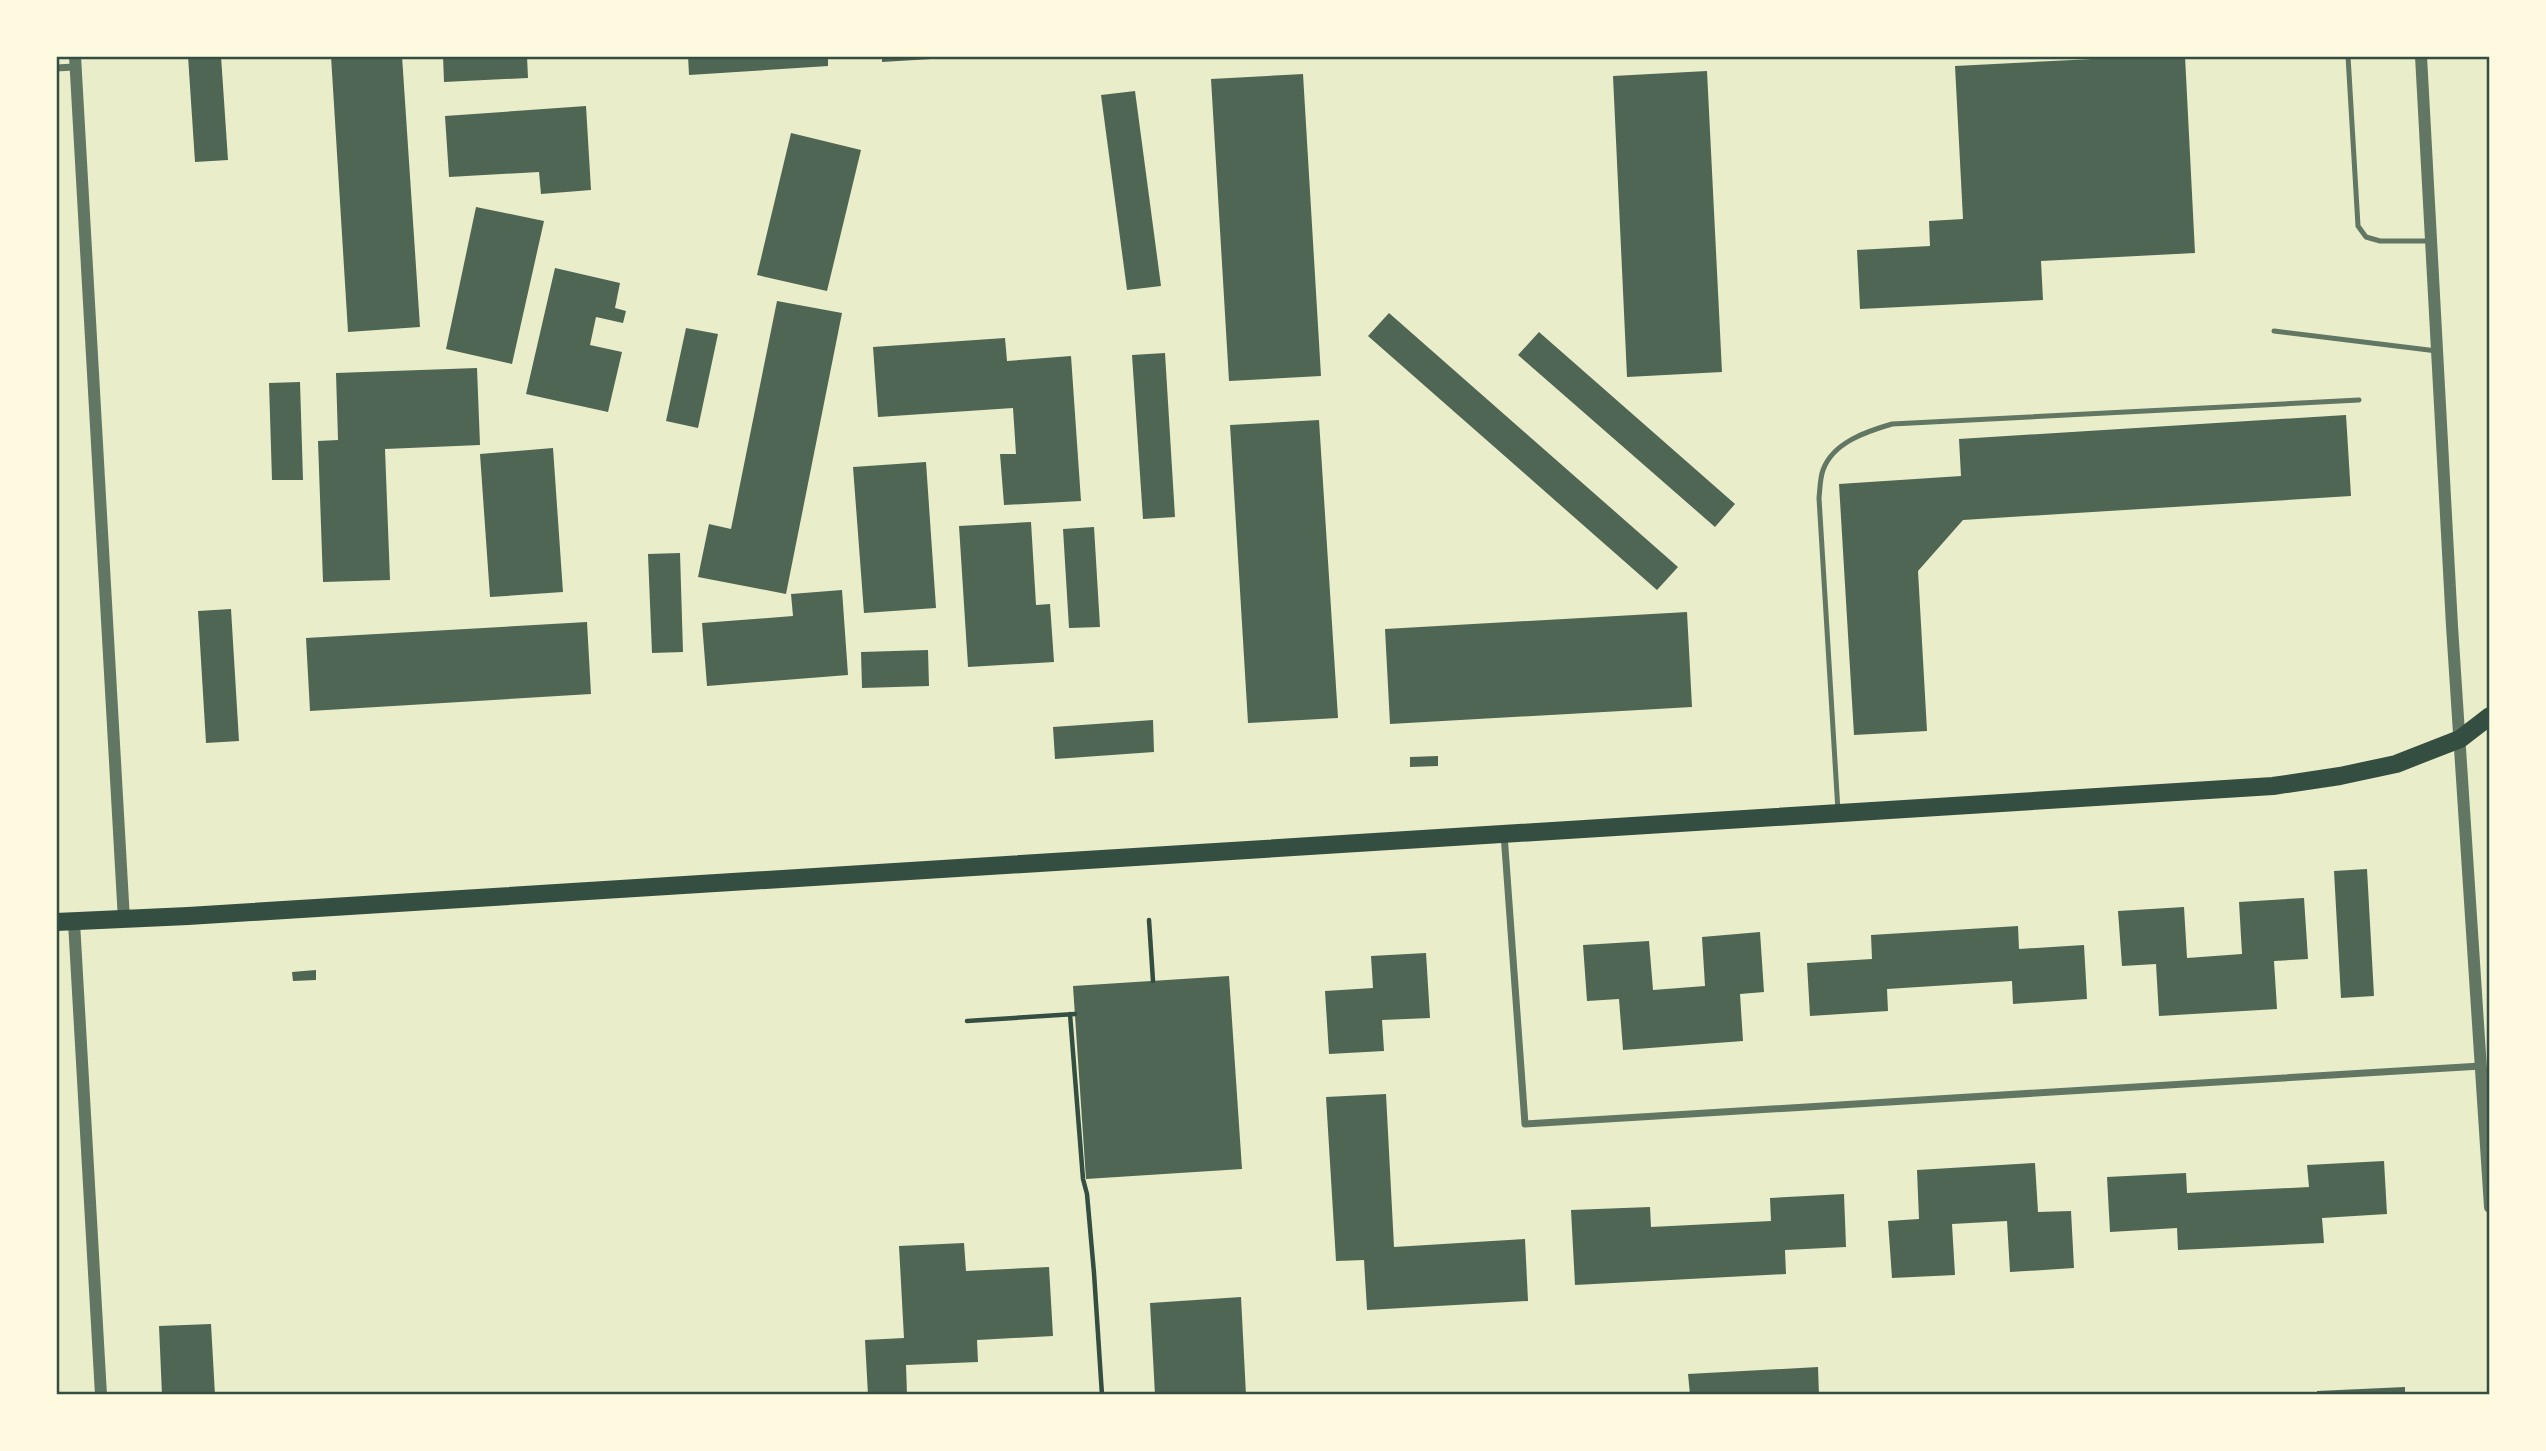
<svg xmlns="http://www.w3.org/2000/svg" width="2546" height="1451" font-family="Poppins,sans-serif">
<rect width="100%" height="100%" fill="#e9edc9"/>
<path fill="#4f6655" d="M 188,56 L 221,56 L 228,160 L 195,162 Z
M 331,56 L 402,56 L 420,327 L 348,332 Z
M 443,56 L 527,56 L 528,78 L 444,82 Z
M 688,56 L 828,56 L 828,66 L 689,75 Z
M 882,56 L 948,56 L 948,58 L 882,62 Z
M 2153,56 L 2185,56 L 2195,253 L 2041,261 L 2043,300 L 1860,309 L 1857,250 L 1930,246 L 1929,221 L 1963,219 L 1955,66 Z
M 1707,71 L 1722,372 L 1627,377 L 1613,76 Z
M 1303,74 L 1321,376 L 1229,381 L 1211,79 Z
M 1135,91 L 1161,286 L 1127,290 L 1101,95 Z
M 586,106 L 591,190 L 541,194 L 539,172 L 449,177 L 445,116 Z
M 791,133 L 861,150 L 827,291 L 757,275 Z
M 476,207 L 544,221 L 512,364 L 446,349 Z
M 555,268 L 620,283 L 615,308 L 626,311 L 623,323 L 596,317 L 590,345 L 622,352 L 608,412 L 526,394 Z
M 777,301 L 842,313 L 786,594 L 698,577 L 709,524 L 731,529 Z
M 1389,313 L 1678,567 L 1657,590 L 1368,336 Z
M 686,328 L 718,334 L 698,428 L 666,421 Z
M 1539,332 L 1735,504 L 1715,527 L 1518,355 Z
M 1005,338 L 1007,361 L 1071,356 L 1081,501 L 1004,505 L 1000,454 L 1016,454 L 1013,408 L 878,417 L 873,347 Z
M 1165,353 L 1175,517 L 1143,519 L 1132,355 Z
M 477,368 L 480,445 L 385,449 L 390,580 L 323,582 L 318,441 L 338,440 L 336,373 Z
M 300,382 L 303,480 L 272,480 L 269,383 Z
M 2346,415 L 2351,496 L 1963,520 L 1918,571 L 1927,731 L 1854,735 L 1839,484 L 1961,476 L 1959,439 Z
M 1319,420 L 1338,718 L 1248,723 L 1230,425 Z
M 553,448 L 563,592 L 490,597 L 480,454 Z
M 926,462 L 936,608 L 864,613 L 853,467 Z
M 1031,522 L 1036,605 L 1050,604 L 1054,662 L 968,667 L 959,526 Z
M 1094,527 L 1100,627 L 1069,628 L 1063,529 Z
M 680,553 L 683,652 L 652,653 L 648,554 Z
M 842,590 L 848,675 L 707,686 L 702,623 L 793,616 L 791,594 Z
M 231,609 L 239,741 L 206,743 L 198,611 Z
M 1687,612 L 1692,707 L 1390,724 L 1385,629 Z
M 587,622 L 591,694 L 310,711 L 306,638 Z
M 928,650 L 929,686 L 862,688 L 861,652 Z
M 1153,720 L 1154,752 L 1055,759 L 1053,727 Z
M 1438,756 L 1438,766 L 1410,767 L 1410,757 Z
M 2367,869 L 2374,996 L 2341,998 L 2334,871 Z
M 2304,898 L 2308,959 L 2274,961 L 2277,1009 L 2159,1016 L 2156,964 L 2122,966 L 2118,911 L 2184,907 L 2187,958 L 2242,954 L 2239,902 Z
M 2018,926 L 2019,949 L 2084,945 L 2087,999 L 2013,1004 L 2012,981 L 1887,989 L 1888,1011 L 1810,1016 L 1807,963 L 1872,959 L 1871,935 Z
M 1760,932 L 1764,992 L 1740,994 L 1743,1041 L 1623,1050 L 1619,999 L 1587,1001 L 1583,945 L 1649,941 L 1653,990 L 1705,986 L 1702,937 Z
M 1426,953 L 1430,1018 L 1382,1020 L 1384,1051 L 1329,1054 L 1325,991 L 1373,988 L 1371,956 Z
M 316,970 L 316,980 L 293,981 L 292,972 Z
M 1229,976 L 1242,1169 L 1086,1179 L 1073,986 Z
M 1386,1094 L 1394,1247 L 1525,1239 L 1528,1301 L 1367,1310 L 1364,1260 L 1336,1261 L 1326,1097 Z
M 2384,1161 L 2387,1214 L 2322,1218 L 2324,1243 L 2178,1250 L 2177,1228 L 2110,1232 L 2107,1177 L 2186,1173 L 2187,1193 L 2309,1187 L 2307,1165 Z
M 2035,1163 L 2038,1212 L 2071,1211 L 2074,1268 L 2010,1272 L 2007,1221 L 1952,1224 L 1955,1275 L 1892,1278 L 1888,1221 L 1919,1219 L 1917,1170 Z
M 1844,1194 L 1846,1247 L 1785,1250 L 1786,1274 L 1575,1285 L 1571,1210 L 1650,1207 L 1651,1227 L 1771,1221 L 1770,1198 Z
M 964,1243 L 966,1271 L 1049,1267 L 1053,1336 L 977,1340 L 978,1362 L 906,1365 L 907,1395 L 868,1395 L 865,1340 L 904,1338 L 899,1246 Z
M 1241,1297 L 1246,1395 L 1155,1395 L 1150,1303 Z
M 211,1324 L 215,1395 L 162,1395 L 159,1326 Z
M 1818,1367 L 1819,1395 L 1690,1395 L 1688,1374 Z
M 2405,1387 L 2405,1395 L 2317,1395 L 2317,1391 Z"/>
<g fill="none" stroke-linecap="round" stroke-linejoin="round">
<path stroke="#344e41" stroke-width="4.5" d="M 1149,920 L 1153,981
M 1070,1014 L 1083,1179 L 1087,1194 L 1094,1273 L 1102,1395
M 967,1021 L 1075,1014"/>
<path stroke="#617663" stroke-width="5" d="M 2348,56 L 2358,226 L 2366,237 L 2380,241 L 2430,241
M 2274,331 L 2437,351
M 1838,811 L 1819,498 C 1820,489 1820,478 1823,470 C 1833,442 1868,431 1892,424 L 2359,400"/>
<path stroke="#617663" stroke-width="7" d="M 56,68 L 75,67
M 1504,834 L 1525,1124 L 2481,1066"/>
<path stroke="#617663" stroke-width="12" d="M 75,56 L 124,920
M 2421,56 L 2452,626 L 2490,1207
M 74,922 L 101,1395"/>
<path stroke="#344e41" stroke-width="18" d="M 56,922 L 188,916 L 2273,786 L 2340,776 L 2396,764 L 2460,739 L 2490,716"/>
</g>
<rect width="2546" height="1451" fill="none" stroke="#fefae0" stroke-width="116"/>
<rect x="58" y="58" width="2430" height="1335" fill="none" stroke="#344e41" stroke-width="2.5"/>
</svg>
